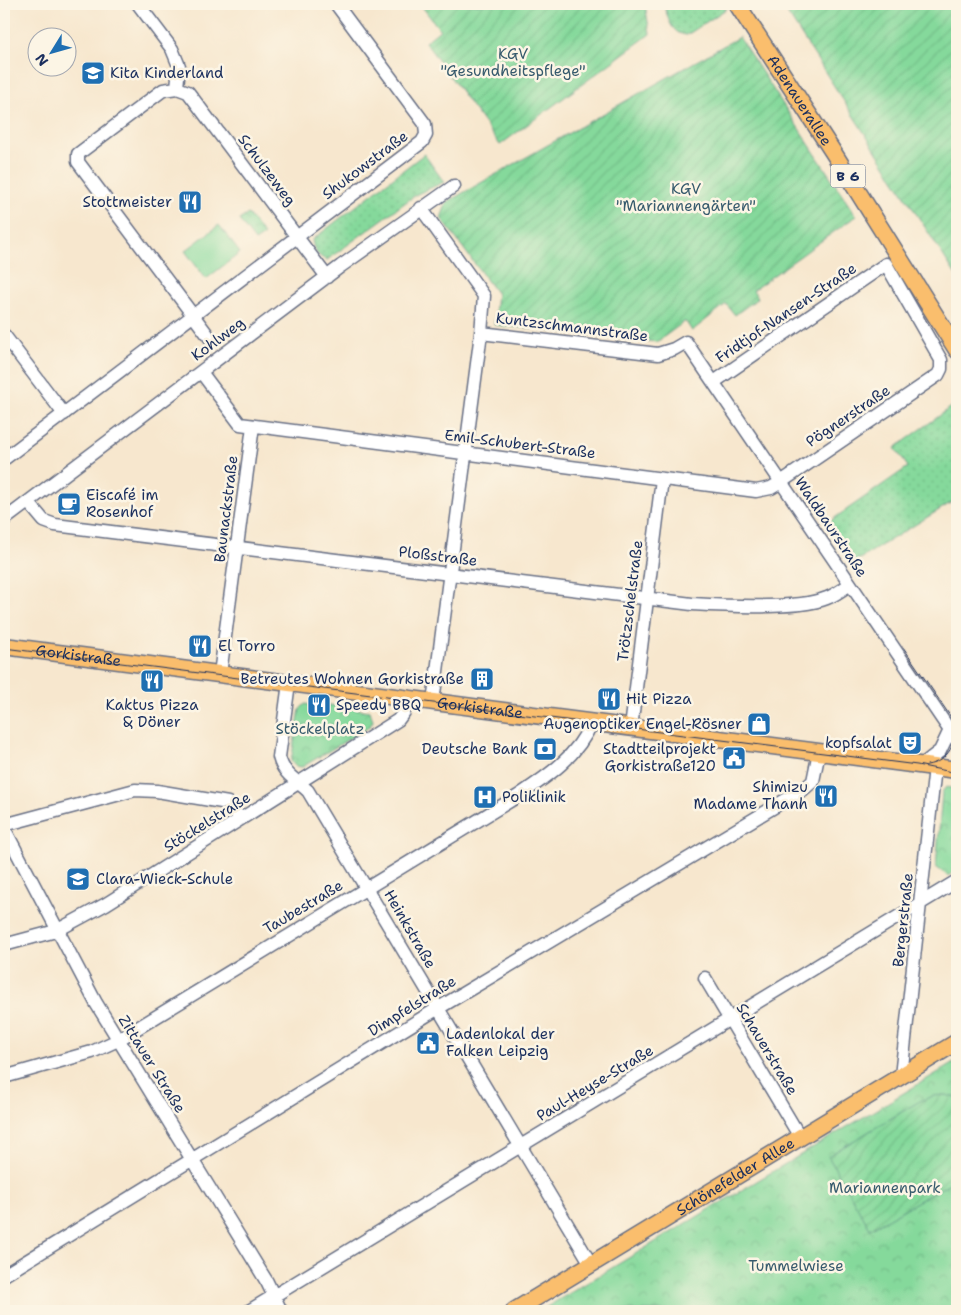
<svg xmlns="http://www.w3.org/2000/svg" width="961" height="1315" font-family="'Shantell Sans',sans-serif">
<defs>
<pattern id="grass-dots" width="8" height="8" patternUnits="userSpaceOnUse" patternTransform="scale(1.25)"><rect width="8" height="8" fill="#85d99b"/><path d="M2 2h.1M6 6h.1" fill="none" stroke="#72bb88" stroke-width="1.8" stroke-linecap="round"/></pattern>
<pattern id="park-crowns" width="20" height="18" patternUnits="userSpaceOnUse" patternTransform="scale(1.25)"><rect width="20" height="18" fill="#85d99b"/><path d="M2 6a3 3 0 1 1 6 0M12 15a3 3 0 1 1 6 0" fill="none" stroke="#72bb88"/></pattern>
<pattern id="garden-furrows" width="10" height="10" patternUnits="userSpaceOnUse" patternTransform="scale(1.25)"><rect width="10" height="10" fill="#85d99b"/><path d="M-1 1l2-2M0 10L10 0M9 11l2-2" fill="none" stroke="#72bb88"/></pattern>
</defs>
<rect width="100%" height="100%" fill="#fcf5e5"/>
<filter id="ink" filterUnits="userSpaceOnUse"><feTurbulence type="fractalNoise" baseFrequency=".02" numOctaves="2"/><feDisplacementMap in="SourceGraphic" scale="10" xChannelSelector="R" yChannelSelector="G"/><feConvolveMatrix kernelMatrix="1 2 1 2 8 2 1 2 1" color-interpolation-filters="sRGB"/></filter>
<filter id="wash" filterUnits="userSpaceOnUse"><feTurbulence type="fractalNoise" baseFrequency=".0096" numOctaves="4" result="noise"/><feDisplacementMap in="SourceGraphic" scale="20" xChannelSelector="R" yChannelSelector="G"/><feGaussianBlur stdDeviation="1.12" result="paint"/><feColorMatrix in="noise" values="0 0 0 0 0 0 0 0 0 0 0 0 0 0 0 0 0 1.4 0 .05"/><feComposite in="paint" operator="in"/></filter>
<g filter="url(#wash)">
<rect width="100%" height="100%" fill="#f7e7ce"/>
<path fill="url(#grass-dots)" stroke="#50847c" d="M 664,4 L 723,4 L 726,9 L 687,35 C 670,34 668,17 664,4 Z
M 424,154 L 444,182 L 417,194 L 327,260 C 317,256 314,251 312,240 Z
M 957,403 L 957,499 L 853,563 L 826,524 L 908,467 L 895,448 Z"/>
<path fill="url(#park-crowns)" stroke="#50847c" d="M 248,214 L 264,235 L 255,241 L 239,220 Z
M 305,704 L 322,707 L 322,704 L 370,711 L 373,721 L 369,727 L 302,767 L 295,766 L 291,761 L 300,709 Z
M 946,787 L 957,789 L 957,870 L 948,876 L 936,867 L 942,792 Z
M 957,1061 L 957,1311 L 540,1311 Z"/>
<path fill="url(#garden-furrows)" stroke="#50847c" d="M 420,4 L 645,4 L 650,34 L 500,145 L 425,42 L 440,30 Z
M 784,4 L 954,4 L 957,17 L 957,277 L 782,5 Z
M 739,37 L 856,216 L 753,290 L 758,298 L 735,315 L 726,304 L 692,331 L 686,322 L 684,322 L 657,342 L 494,325 L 497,294 L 441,218 L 447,202 Z
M 946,1095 L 957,1098 L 957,1179 L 870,1229 L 828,1156 L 920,1101 L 933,1096 Z"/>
<path fill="#85d99b" stroke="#50847c" d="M 219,225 L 240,253 L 206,279 L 185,251 Z"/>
</g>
<g filter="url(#ink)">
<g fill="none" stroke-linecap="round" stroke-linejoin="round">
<g stroke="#686f85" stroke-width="15">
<path id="minor" d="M 138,4 L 172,49 L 179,66 L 177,88
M 421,208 L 484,296 L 481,333 L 433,702
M 481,333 L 658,354 L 674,349 L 686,342 L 957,741
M 4,335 L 64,414
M 210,338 L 78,162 L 78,154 L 163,90 L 177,88 L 188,92 L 327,277
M 201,372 L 240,424 L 756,491 L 771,488 L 781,482 L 938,375 L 941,369 L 941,360 L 886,264 L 714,382
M 4,459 L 422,142 L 426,135 L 425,124 L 336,4
M 28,502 L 44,521 L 55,525 L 692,604 C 725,606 798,610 827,598 C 835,595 843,589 850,584
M 4,520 L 341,266 L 454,186
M 220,674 L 253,426
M 289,683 L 279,757 C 283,774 296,780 308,791 L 591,1264
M 631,728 L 662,479
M 922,765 L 940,751 L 950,730
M 4,825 L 135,790 L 157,791 L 228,803 L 241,819
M 4,828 L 96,1003 L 267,1282 L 281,1311
M 4,945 L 56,931 L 106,904 L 398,720 L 404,712 L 407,698
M 705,978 L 800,1137
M 901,1076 L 935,767
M 4,1077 L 92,1052 L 118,1040 L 518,796 C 548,776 577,757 592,722
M 4,1275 L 437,1009 L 804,789 L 813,781 L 819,752
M 249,1311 L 957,881"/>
</g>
<g stroke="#686f85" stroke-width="19">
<g id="major">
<path id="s1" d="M 737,4 L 833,152 L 957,350"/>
<path id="s2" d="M 4,646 L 957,770"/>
<path id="s3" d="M 514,1311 L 957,1042"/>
</g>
</g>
<use href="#minor" stroke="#fff" stroke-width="12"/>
<use href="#major" stroke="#fabe6d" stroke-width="16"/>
<path stroke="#1b2f5e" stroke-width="1" d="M 903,647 L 957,726
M 4,648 L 917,765 L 957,773
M 927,765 C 948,762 960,741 952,721"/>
</g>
</g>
<defs>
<g id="school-square" transform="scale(1.25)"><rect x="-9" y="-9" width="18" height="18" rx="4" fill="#1f6fb2" stroke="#fcf5e5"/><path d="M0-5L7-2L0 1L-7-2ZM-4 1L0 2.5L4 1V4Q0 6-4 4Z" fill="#fff"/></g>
<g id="restaurant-square" transform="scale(1.25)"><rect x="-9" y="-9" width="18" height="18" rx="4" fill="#1f6fb2" stroke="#fcf5e5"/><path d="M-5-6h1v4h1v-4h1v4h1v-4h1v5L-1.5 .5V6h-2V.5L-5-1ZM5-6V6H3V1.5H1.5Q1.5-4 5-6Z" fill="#fff"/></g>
<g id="cafe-square" transform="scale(1.25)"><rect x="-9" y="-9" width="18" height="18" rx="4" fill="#1f6fb2" stroke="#fcf5e5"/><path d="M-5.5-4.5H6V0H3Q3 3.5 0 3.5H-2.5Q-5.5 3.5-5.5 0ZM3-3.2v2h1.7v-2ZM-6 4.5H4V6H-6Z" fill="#fff"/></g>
<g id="building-square" transform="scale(1.25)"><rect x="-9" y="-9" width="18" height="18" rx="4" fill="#1f6fb2" stroke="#fcf5e5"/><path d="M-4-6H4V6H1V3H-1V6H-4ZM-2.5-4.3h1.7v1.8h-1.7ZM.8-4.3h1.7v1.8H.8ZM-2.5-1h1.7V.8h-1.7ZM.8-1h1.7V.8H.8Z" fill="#fff"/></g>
<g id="shop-square" transform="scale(1.25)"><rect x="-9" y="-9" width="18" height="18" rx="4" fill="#1f6fb2" stroke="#fcf5e5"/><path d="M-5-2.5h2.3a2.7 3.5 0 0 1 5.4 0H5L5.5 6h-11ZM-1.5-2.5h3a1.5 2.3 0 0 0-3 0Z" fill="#fff"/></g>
<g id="theatre-square" transform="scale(1.25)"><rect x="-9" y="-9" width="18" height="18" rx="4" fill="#1f6fb2" stroke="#fcf5e5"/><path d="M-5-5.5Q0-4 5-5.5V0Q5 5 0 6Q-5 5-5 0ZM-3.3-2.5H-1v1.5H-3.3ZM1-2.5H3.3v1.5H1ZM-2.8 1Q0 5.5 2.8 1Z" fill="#fff"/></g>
<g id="bank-square" transform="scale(1.25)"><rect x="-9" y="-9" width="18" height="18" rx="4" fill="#1f6fb2" stroke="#fcf5e5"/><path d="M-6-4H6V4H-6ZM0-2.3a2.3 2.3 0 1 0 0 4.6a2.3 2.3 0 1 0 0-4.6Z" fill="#fff"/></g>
<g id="civic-square" transform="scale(1.25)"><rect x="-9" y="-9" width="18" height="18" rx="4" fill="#1f6fb2" stroke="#fcf5e5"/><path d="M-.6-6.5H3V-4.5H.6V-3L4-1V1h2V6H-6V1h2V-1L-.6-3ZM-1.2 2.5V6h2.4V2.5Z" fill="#fff"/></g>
<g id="hospital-square" transform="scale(1.25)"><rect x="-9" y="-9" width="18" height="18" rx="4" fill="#1f6fb2" stroke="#fcf5e5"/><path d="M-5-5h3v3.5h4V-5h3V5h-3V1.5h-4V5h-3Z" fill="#fff"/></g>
</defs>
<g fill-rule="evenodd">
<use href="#school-square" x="93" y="73"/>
<use href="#restaurant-square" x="190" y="202"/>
<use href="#cafe-square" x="69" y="504"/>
<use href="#restaurant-square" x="200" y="646"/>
<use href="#building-square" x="482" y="679"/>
<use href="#restaurant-square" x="152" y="681"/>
<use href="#restaurant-square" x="609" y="699"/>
<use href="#restaurant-square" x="319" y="705"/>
<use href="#shop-square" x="759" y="724"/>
<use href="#theatre-square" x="910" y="743"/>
<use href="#bank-square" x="545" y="749"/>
<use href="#civic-square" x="734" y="758"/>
<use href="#restaurant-square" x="826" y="796"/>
<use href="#hospital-square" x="485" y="797"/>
<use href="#school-square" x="78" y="879"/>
<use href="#civic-square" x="428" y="1043"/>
</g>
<g text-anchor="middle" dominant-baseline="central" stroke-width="5" stroke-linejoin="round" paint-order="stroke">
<rect fill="#fcf5e5" stroke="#5e6a86" stroke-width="1" x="830.5" y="164.5" width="35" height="23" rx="4"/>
<g font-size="14" font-weight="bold" fill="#1b2f5e">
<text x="848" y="176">B 6</text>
</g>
<g font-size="15" fill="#365a6d" stroke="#fcf5e5">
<text x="513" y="54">KGV<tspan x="513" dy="17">"Gesundheitspflege"</tspan></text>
<text x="686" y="189">KGV<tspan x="686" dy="17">"Mariannengärten"</tspan></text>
<text x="320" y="729">Stöckelplatz</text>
<text x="885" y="1188">Mariannenpark</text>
<text x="796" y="1266">Tummelwiese</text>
</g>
<g font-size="15" fill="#1b2f5e" stroke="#fcf5e5" text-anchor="start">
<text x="110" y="73">Kita Kinderland</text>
<text x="172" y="202" text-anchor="end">Stottmeister</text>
<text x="86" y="495">Eiscafé im<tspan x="86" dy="17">Rosenhof</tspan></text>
<text x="218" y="646">El Torro</text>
<text x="464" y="679" text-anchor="end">Betreutes Wohnen Gorkistraße</text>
<text x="626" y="699">Hit Pizza</text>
<text x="152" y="705" text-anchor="middle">Kaktus Pizza<tspan x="152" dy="17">&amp; Döner</tspan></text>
<text x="336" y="705">Speedy BBQ</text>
<text x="742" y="724" text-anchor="end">Augenoptiker Engel-Rösner</text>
<text x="892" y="743" text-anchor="end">kopfsalat</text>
<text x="528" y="749" text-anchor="end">Deutsche Bank</text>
<text x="716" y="749" text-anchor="end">Stadtteilprojekt<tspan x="716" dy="17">Gorkistraße120</tspan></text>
<text x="808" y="787" text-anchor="end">Shimizu<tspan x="808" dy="17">Madame Thanh</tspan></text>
<text x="502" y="797">Poliklinik</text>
<text x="96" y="879">Clara-Wieck-Schule</text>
<text x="446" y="1034">Ladenlokal der<tspan x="446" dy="17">Falken Leipzig</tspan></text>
</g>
<g font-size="15" fill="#1b2f5e" stroke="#fcf5e5">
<text stroke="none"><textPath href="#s1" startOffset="115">Adenauerallee</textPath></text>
<text transform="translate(365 165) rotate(-37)">Shukowstraße</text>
<text transform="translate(267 170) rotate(53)">Schulzeweg</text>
<text transform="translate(786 313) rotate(-34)">Fridtjof-Nansen-Straße</text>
<text transform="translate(572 327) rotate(7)">Kuntzschmannstraße</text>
<text transform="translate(218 339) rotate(-37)">Kohlweg</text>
<text transform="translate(848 416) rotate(-34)">Pögnerstraße</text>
<text transform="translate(520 444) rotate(7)">Emil-Schubert-Straße</text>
<text transform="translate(226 509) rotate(-83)">Baunackstraße</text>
<text transform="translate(831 527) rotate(56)">Waldbaurstraße</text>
<text transform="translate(438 556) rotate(7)">Ploßstraße</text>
<text transform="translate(630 601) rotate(-83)">Trötzschelstraße</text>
<text stroke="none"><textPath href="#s2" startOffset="75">Gorkistraße</textPath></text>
<text stroke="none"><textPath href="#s2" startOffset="480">Gorkistraße</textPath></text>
<text transform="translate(207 822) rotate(-32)">Stöckelstraße</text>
<text transform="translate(303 907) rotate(-31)">Taubestraße</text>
<text transform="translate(903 920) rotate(-84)">Bergerstraße</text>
<text transform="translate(410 929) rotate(60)">Heinkstraße</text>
<text transform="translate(412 1006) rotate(-32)">Dimpfelstraße</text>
<text transform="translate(767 1049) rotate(59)">Schauerstraße</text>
<text transform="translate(152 1064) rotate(58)">Zittauer Straße</text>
<text transform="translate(595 1083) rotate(-31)">Paul-Heyse-Straße</text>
<text stroke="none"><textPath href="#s3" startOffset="259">Schönefelder Allee</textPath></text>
</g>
</g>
<rect width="961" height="1315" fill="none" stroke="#fcf5e5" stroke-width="20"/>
<g transform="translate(52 52) rotate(233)"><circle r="24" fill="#fcf5e5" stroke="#a2a6af"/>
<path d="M0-4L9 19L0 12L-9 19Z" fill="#1f6fb2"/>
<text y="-8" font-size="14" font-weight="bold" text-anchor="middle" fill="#1b2f5e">N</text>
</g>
</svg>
